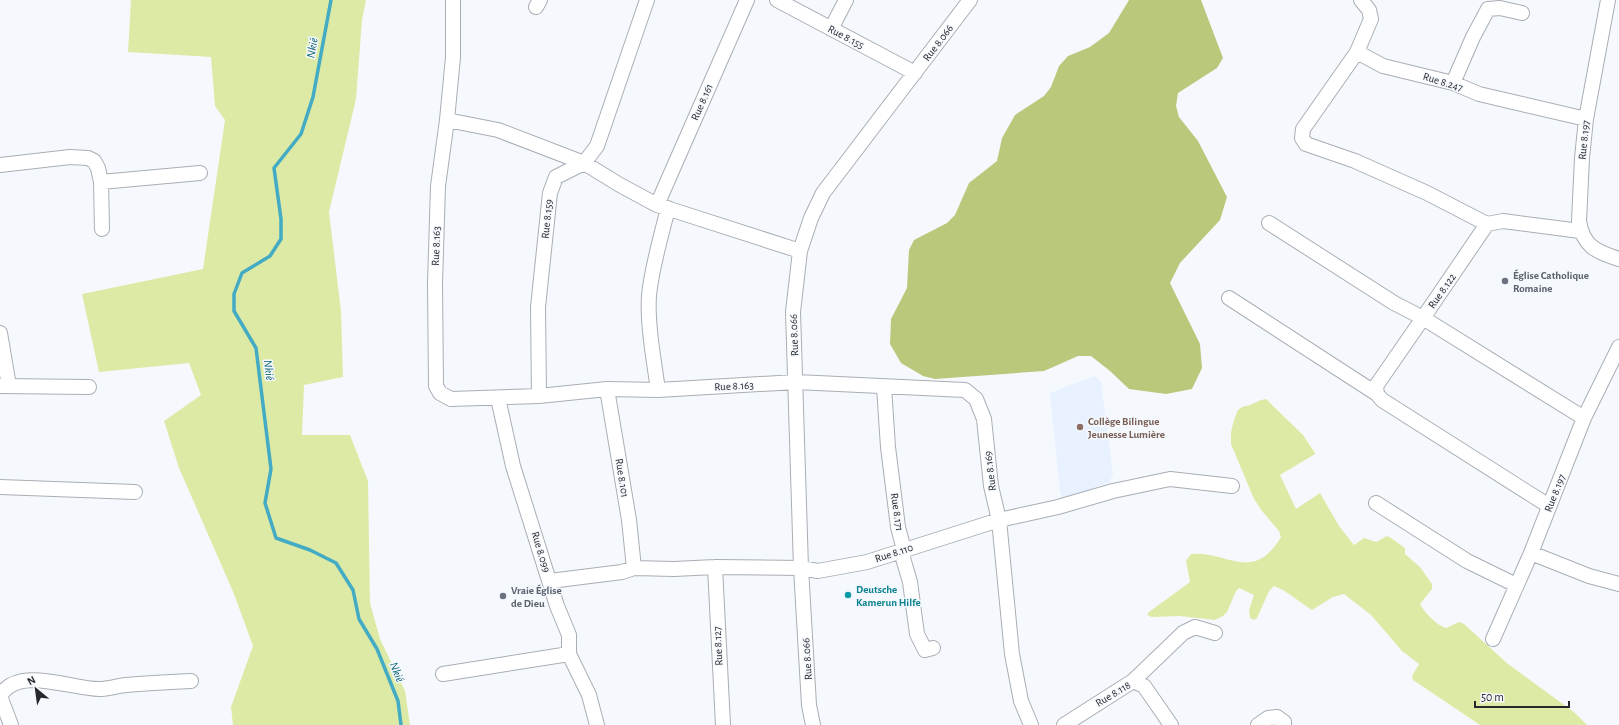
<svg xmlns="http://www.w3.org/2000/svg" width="1619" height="725" font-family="'Alegreya Sans',sans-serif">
<rect width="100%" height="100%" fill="#f5f9fe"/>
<path fill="#e7f1ff" d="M 1094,376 L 1101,382 L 1113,475 L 1109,482 L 1063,500 L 1060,491 L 1050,393 Z"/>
<path fill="#ddeaa5" d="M 131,0 L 366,0 L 362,20 L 356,99 L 329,212 L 341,311 L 343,377 L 304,385 L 302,435 L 350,435 L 368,481 L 370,603 L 380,639 L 405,691 L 410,725 L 233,725 L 231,707 L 253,646 L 234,594 L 179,468 L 164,421 L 201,395 L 189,363 L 99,372 L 82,294 L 203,269 L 225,120 L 215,106 L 211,57 L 128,52 Z
M 1266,399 L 1303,435 L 1315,453 L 1315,454 L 1280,475 L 1296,509 L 1320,493 L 1339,526 L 1354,545 L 1364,538 L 1376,542 L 1387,536 L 1391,538 L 1405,548 L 1405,554 L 1420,567 L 1432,584 L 1432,589 L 1420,604 C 1426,614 1435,624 1446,628 L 1459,622 L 1464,624 L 1508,664 L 1574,712 L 1587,725 L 1480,725 L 1413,680 L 1412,676 L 1419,664 L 1402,651 L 1371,615 L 1344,594 L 1333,597 L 1312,610 L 1283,590 L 1274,586 L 1269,591 L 1257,618 L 1254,620 L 1250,618 L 1249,610 L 1254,595 L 1239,588 L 1236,591 L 1227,612 L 1223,616 L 1215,620 L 1179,616 L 1152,617 L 1147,615 L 1149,612 L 1190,582 L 1186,561 L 1191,554 C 1228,551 1253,584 1281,537 L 1279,531 L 1262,511 L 1254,499 L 1231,444 L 1231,432 L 1234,420 L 1238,410 L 1242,407 L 1250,405 L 1261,400 Z"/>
<path fill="#bac87c" d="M 1129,0 L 1201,0 L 1223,58 L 1217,68 L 1178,93 L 1176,106 L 1179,117 L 1198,141 L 1227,197 L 1220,220 L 1180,263 L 1170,283 L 1200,344 L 1202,368 L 1192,389 L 1166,394 L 1129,389 L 1110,371 L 1091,356 L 1078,356 L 1044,371 L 935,379 L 923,376 L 901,363 L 890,344 L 891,319 L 907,288 L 909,250 L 914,240 L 947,223 L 955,215 L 969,183 L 997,161 L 1002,138 L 1015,115 L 1044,96 L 1051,87 L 1059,66 L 1068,56 L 1090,47 L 1109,33 Z"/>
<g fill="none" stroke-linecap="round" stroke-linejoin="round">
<path stroke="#43abc3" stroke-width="3.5" d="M 331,0 L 313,97 L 301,134 L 274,168 L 281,219 L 281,239 L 270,256 L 242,273 L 234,294 L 234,311 L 256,348 L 271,469 L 265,503 L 276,538 L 310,550 L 336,563 L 353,590 L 359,619 L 377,649 L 398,701 L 401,725"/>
<g stroke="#a9aeb4" stroke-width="16">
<path id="street" d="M 777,0 L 915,73
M 1361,0 L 1369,10 L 1371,19 L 1357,52 L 1383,66 L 1453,83 L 1479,94 L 1586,119
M 1608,0 L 1586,119 L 1582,158 L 1579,221 C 1583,246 1596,252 1619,259
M 536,7 L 540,0
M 831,29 L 846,0
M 1357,52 L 1303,129 L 1302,138 L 1306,144 L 1355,161 L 1427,193 L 1487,224
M 1453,83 L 1473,37 L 1488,9 L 1500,8 L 1522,13
M 447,120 L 453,57 L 453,0
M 0,165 L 70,157 L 88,158 L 94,161 L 98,168 L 101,182 L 102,229
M 101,182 L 200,173
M 657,205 L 747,0
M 1269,223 L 1394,303 L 1423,318 L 1376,386 L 1377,394
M 1580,231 L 1503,221 L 1487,224 L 1423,318 L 1584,418
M 800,251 L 657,205 L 620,185 L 584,163 L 498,130 L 447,120 L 438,186 L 435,283 L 436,386 L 440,393 L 451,399 L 539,396 L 607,389 L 658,390 L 796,382 L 965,390 L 976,399 L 984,419 L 991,486 L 999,520 L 1012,654 L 1021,701 L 1031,725
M 1229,298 L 1377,394 L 1382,400 L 1549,506
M 0,333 L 9,386
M 0,386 L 89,387
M 884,387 L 888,447 L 898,527 L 904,550 L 903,558 L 910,582 L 917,634 L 925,650 L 933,648
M 607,389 L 629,520 L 634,568
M 658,390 C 654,361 647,324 649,295 C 652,266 661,237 668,208
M 539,396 L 538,307 L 550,193 L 556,177 L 584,163 L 597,146 L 647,0
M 498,398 L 513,466 L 557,606 L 569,635 L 569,654 L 589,695 L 597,725
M 0,487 L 135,492
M 1376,503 L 1467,561 L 1516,585
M 1531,553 L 1589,576 L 1619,584
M 715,567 L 723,725
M 550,581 L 622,572 L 634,568 L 674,569 L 715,567 L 801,568 L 818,571 L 867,562 L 999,520 L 1058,507 L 1113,491 L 1170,479 L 1232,486
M 1493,639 L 1531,553 L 1584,418 L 1619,347
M 443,674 L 569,654
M 1133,681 L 1183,633 L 1195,627 L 1215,633
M 0,696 C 18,665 71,689 99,689 C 108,689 117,686 126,685 C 148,683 169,682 191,681
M 0,696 L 11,725
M 813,725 L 809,705 L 801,568 L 793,312 L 800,251 L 811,218 L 823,193 L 970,0
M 1064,725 L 1133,681 L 1144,686 L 1171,725
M 1258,725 L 1268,718 L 1277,717 L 1284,722 L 1284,725"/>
</g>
<use href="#street" stroke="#fff" stroke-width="14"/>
</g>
<g fill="#6b7280" stroke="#f5f9fe" stroke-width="1.5">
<circle cx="1505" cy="281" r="4"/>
<circle cx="503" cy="596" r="4"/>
</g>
<circle fill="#8d6e63" stroke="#f5f9fe" stroke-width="1.5" cx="1080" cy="427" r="4"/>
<circle fill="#0f9aa8" stroke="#f5f9fe" stroke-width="1.5" cx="848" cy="595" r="4"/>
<g text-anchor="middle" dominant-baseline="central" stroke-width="3" stroke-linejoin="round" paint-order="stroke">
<g font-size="11" fill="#26282b" stroke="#f5f9fe">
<text transform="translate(846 37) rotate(28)">Rue 8.155</text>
<text transform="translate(938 43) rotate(-53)">Rue 8.066</text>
<text transform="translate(1443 82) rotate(17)">Rue 8.247</text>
<text transform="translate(702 102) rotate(-66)">Rue 8.161</text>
<text transform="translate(1584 140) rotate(-84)">Rue 8.197</text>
<text transform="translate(547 219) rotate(-84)">Rue 8.159</text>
<text transform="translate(436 246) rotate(-88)">Rue 8.163</text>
<text transform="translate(1442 291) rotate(-55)">Rue 8.122</text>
<text transform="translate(794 335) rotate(-92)">Rue 8.066</text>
<text transform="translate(734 386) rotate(-3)">Rue 8.163</text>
<text transform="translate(990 471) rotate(-97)">Rue 8.169</text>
<text transform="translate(622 478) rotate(81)">Rue 8.101</text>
<text transform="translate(1555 493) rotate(-68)">Rue 8.197</text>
<text transform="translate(897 512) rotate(82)">Rue 8.171</text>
<text transform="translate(541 552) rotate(73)">Rue 8.099</text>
<text transform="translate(894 553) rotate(-18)">Rue 8.110</text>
<text transform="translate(718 646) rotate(-93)">Rue 8.127</text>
<text transform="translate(807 659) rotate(-94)">Rue 8.066</text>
<text transform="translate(1113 694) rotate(-31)">Rue 8.118</text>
</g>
<g font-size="11" font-weight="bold" fill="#5b616d" stroke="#f5f9fe" text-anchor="start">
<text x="1513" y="275">Église Catholique<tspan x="1513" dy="13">Romaine</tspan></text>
<text x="511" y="590">Vraie Église<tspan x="511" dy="13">de Dieu</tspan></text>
</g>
<g font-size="11" font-weight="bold" fill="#785e54" stroke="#f5f9fe" text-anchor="start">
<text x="1088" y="421">Collège Bilingue<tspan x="1088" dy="13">Jeunesse Lumière</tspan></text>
</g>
<g font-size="11" font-weight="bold" fill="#0d838f" stroke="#f5f9fe" text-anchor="start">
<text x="856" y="589">Deutsche<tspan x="856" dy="13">Kamerun Hilfe</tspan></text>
</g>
<g font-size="12" font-style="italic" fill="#066071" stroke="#f5f9fe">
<text transform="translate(312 48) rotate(-80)">Nkié</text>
<text transform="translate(269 370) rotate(83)">Nkié</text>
<text transform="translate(397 672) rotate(68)">Nkié</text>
</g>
</g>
<g transform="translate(36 689) rotate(331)" stroke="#f5f9fe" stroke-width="3" paint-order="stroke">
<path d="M0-3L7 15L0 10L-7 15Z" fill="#26282b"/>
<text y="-6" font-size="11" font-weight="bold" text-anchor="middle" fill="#26282b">N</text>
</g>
<path d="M1475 701v6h94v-6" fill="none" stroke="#26282b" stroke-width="2"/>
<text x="1481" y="701" font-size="12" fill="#26282b" stroke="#f5f9fe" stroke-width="3" paint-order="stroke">50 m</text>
</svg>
